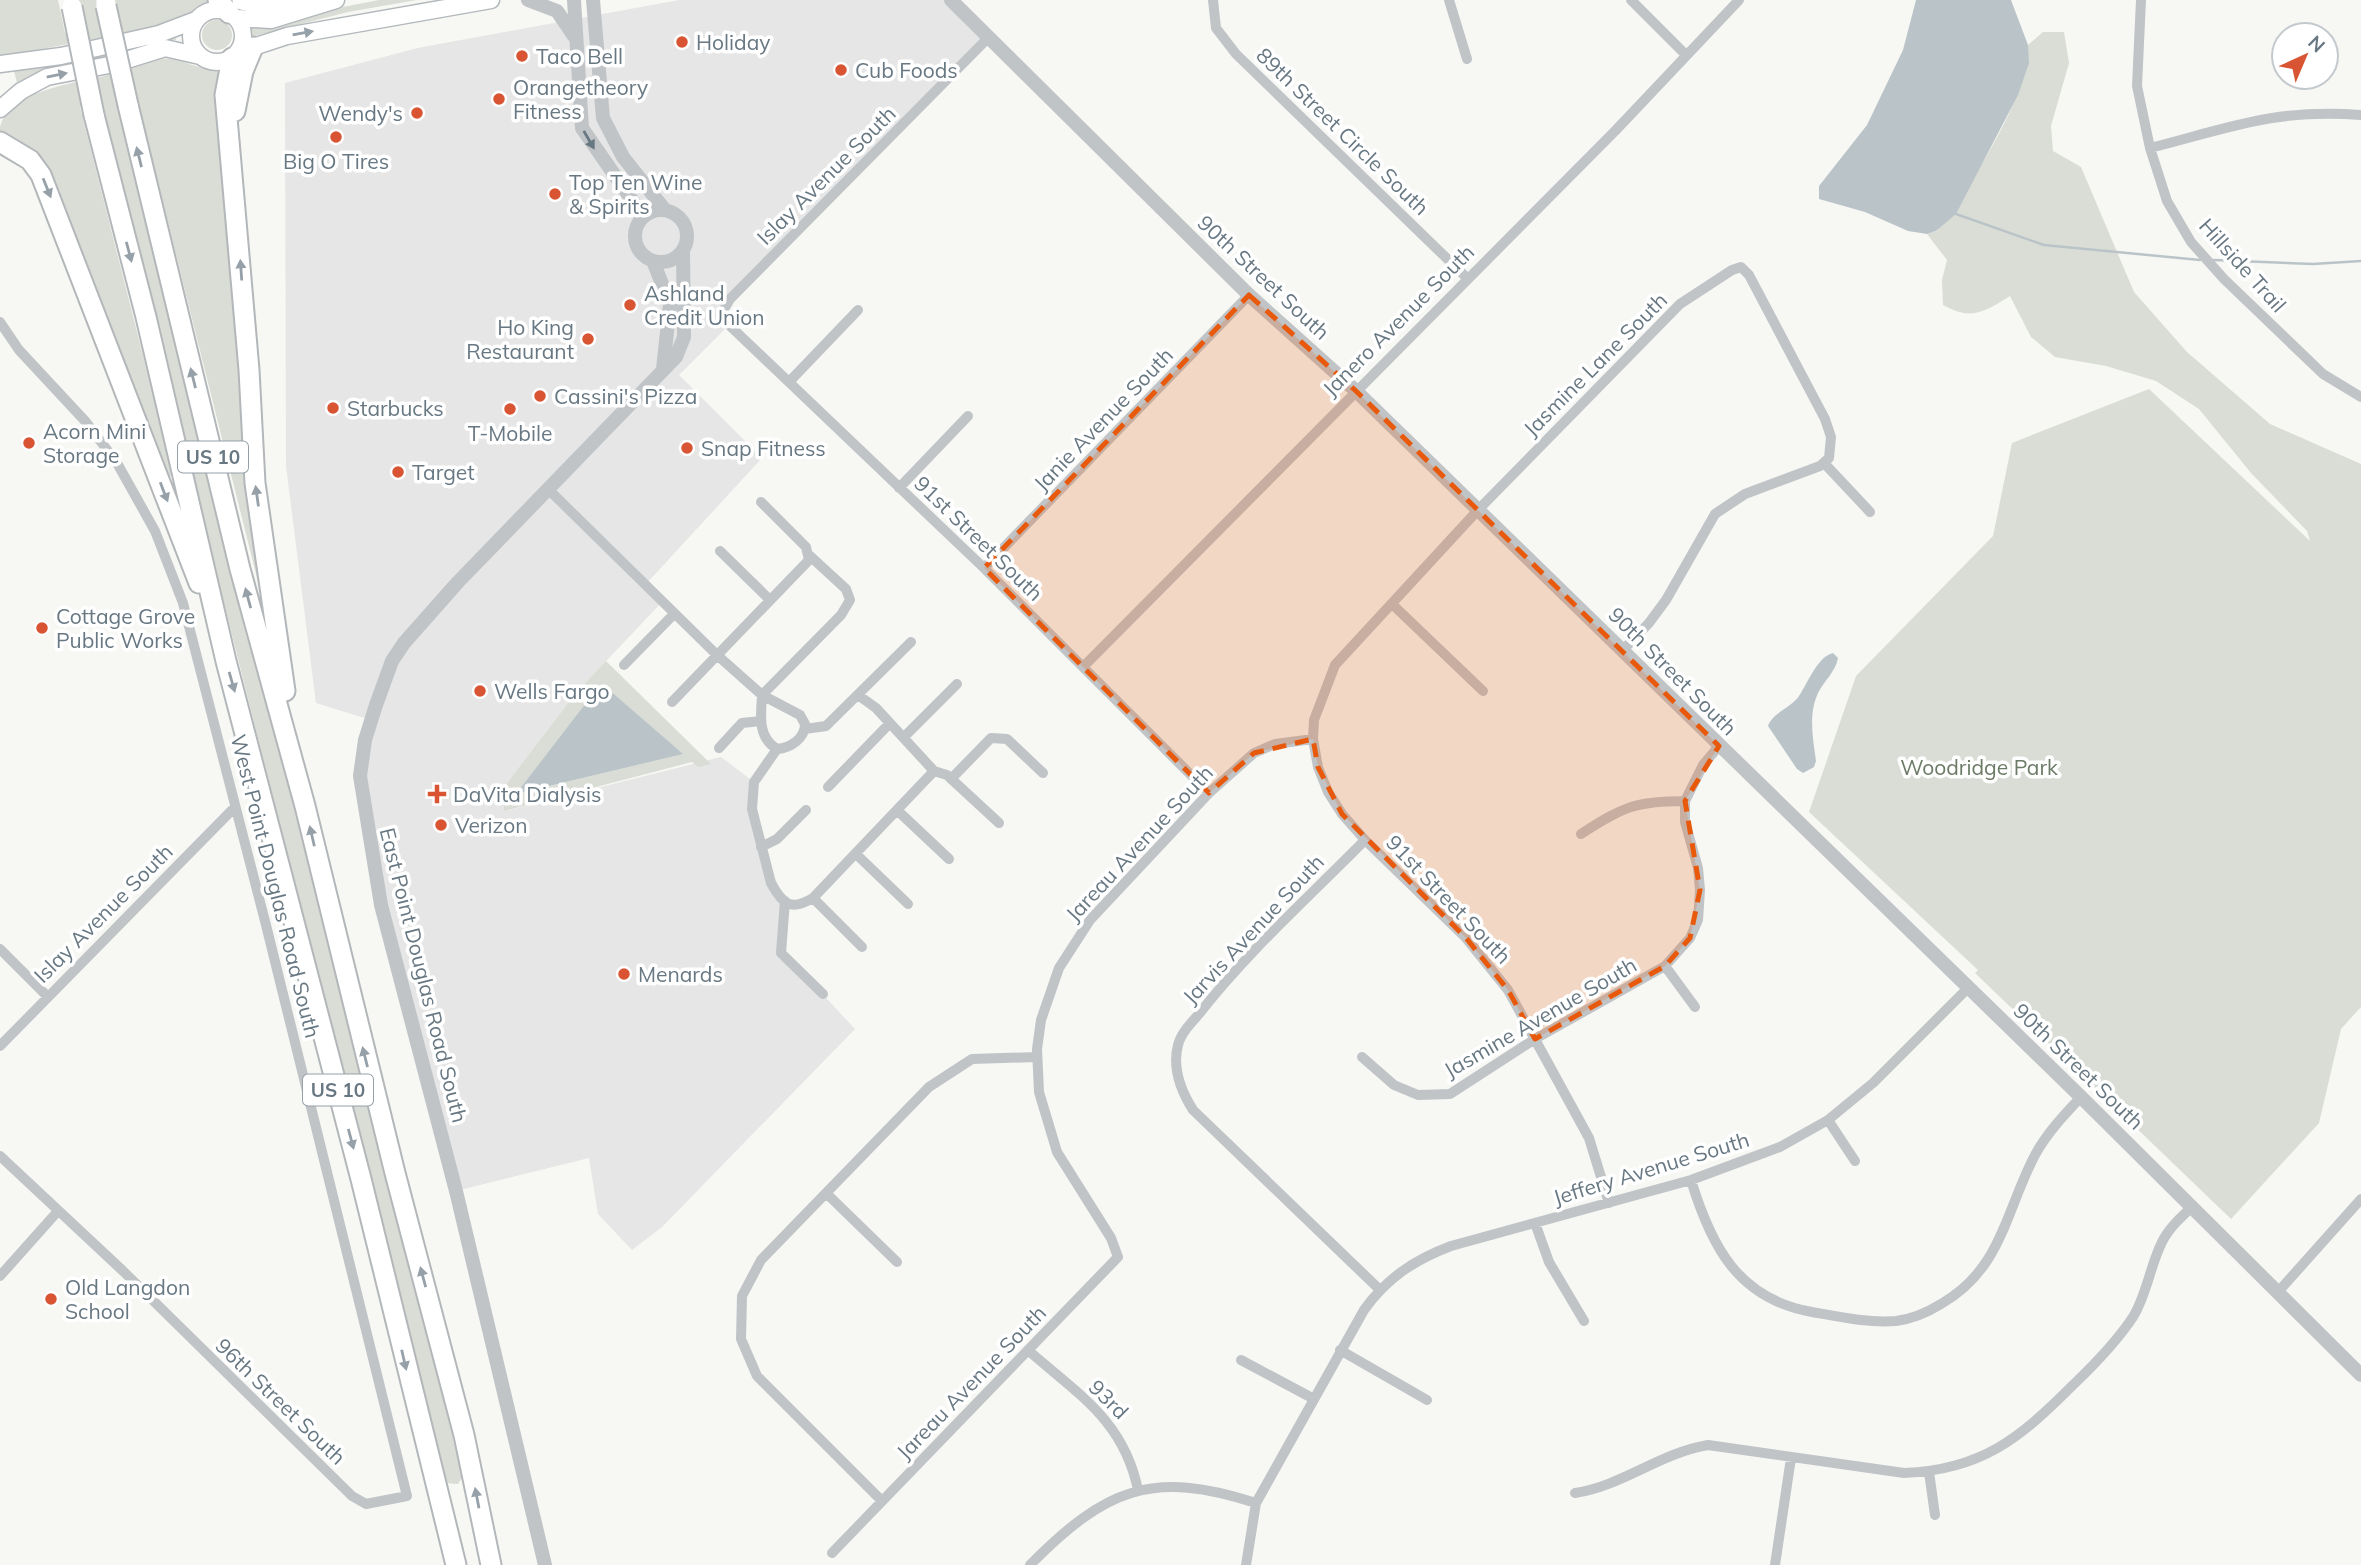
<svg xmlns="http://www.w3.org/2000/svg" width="2361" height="1565" font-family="Mulish,sans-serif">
<rect width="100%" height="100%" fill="#f7f7f4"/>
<path fill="#e5e6e5" d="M 679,0 L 951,0 L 988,38 L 723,311 L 729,325 L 679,375 L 762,458 L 646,584 L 662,602 L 575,694 L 504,787 L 505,811 L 721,757 L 754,782 L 761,847 L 785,901 L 778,946 L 855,1029 L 662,1227 L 632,1250 L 598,1214 L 589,1158 L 456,1191 L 361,801 L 371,720 L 316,703 L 286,466 L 285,83 L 418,48 Z"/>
<path fill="#d9ddd5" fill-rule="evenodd" d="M 0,0 L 58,0 L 65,33 L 83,29 L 77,0 L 96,0 L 99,25 L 119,19 L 115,0 L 212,0 L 214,4 L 203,6 L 173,24 L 0,57 Z
M 379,0 L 417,0 L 348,12 L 250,37 L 249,25 Z
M202 35a15 15 0 1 1 30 0a15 15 0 1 1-30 0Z
M 2043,32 L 2064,32 L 2069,63 L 2051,126 L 2053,151 L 2081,167 L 2134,292 L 2187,352 L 2270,424 L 2361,464 L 2361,1007 L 2341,1029 L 2319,1123 L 2231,1219 L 1975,973 L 1978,970 L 1809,812 L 1856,676 L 1993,536 L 2012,443 L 2149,389 L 2310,541 L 2307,531 L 2251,473 L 2199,409 L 2156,381 L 2106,366 L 2055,357 L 2031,337 L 2010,296 C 1984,312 1972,321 1943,305 L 1942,280 L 1947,260 L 1927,234 L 1937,231 C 1967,191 2030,96 2028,45 Z
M 175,35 L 176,40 C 152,40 129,51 106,57 C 75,65 46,67 17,83 L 14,71 Z
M 161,58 C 183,59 200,70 222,72 L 263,602 L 136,95 L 116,99 L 463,1476 L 458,1484 L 446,1483 L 98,104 L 80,107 L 173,474 L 166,478 L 89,278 L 10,137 L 0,132 C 0,92 76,83 104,76 C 123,71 142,65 161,58 Z
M 606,661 L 711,764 L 698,767 L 692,762 L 504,811 L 504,787 L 575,694 ZM 614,694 L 682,754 L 517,794 Z"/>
<path fill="#bac4c8" d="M 1916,0 L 2011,0 L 2028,45 L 2029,63 L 2018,95 L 1956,214 L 1936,231 L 1927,234 L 1908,231 L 1865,212 L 1819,199 L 1819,186 L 1867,125 L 1903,50 Z
M 1833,653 L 1838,658 C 1836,671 1824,681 1818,693 C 1808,715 1813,738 1816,761 L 1814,767 L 1803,773 L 1797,769 L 1768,726 C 1773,712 1791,708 1799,696 C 1808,683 1817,657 1833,653 Z
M 596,690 L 614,694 L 683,754 L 516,794 Z"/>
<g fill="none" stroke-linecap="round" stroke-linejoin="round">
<path stroke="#bac4c8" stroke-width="2.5" d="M 1956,214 L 2044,245 L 2200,260
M 2214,260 L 2313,264 L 2361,261"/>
<g stroke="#b3b8bc" stroke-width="19">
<path id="secondary" d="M191 36a26 26 0 1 1 52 0a26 26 0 1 1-52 0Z
M 236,18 L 271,20 L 336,0
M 244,50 L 287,36 L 491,0
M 0,64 L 61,56 L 159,34 L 196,20
M 0,109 L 21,91 L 47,77 L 114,64 L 165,48 L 200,56"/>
</g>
<g stroke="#b3b7ba" stroke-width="23">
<path id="motorway" d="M 218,0 L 229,13
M 242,0 L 262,5 L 320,0
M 232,58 L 225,95 L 249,370 L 255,483 L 285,691
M 128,105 L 240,569 L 305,806 L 395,1173 L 464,1435 L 491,1565
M 235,111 L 243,71 L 253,47
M 94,115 L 146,317 L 226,661 L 361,1179 L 456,1565
M 0,142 L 30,160 L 41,175 L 199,583"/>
</g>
<path stroke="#c0c4c7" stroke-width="10" d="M 1213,0 L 1216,28 L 1236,54 L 1467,278
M 1449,0 L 1467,59
M 1631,0 L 1686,55
M 2141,0 L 2137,86 L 2150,148 L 2167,201 L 2191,242 L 2224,279 L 2323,374 L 2361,397
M 988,38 L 730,299 L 723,311 L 729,325 L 984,568 L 1209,793
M 2150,148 C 2229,128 2277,108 2361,115
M 0,322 L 19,350 L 86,422 L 117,463 L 155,531 L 183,603 L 266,925 L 407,1496 L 366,1504 L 352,1496 L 123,1271 L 0,1156
M 789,382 L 858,310
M 1824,463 L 1870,512
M 899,488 L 968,416
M 548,489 L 717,655 L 762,695 L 800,715 L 805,724 C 805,738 791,748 777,749 C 757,737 761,715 762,695 L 841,615 L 850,600 L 846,589 L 810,556
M 720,551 L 769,599
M 984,568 L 1249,295
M 1392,604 L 1483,691
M 624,665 L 674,614
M 1084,666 L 1616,130 L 1739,0
M 858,695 L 876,708 L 934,771 L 947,775 L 999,823
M 672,702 L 809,560 L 806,547 L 761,502
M 805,729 L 826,726 L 911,642
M 904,737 L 957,684
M 719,748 L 742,723 L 761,721
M 777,749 L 754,782 L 752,809 L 771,883 C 783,905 791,911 813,898 L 934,771
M 951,779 L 991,738 L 1007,739 L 1043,773
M 828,787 L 890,723
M 898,811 L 949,859
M 1581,834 C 1623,807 1635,801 1685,801
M 1365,840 C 1309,897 1248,951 1199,1014 C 1191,1023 1181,1033 1178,1045 C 1172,1068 1181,1091 1193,1110 L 1379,1289
M 761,847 L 777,839 L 806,810
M 856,854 L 908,904
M 813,898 L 862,947
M 785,901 L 781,953 L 823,994
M 0,949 L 48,997
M 1665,966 L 1695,1007
M 0,1046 L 234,808
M 1362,1057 L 1394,1085 L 1418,1095 L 1450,1094 L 1535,1039 L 1665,966 L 1690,938 L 1698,920 L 1700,890 L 1698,868 L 1685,822 L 1685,801 L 1703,765 L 1719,746
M 1828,1120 L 1855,1161
M 1691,1180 C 1711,1246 1738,1299 1812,1312 C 1840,1317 1868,1323 1896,1321 C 1912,1319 1928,1312 1941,1304 C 2002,1269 2005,1212 2035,1155 C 2047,1133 2064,1115 2081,1097
M 826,1193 L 897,1262
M 1609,1203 L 1589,1138 L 1508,990 L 1466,938 L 1365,840 L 1342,814 L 1328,792 L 1318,767 L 1313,739 L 1314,720 L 1335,665 L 1478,510 L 1680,304 L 1732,270 L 1741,267 L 1749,275 L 1825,419 L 1831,437 L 1829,458 L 1820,466 L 1745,494 L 1715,514 L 1666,600 L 1649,623 L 1623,650
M 1535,1223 L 1549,1262 L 1584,1321
M 0,1276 L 58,1211
M 2278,1292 L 2361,1199
M 1340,1350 L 1427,1400
M 1029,1351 C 1079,1395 1124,1421 1138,1490
M 1241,1360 L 1314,1399
M 1929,1472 L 1935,1515
M 1575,1493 C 1622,1486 1660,1453 1708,1445 L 1904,1473 C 1982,1470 2020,1438 2073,1385 C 2094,1365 2117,1341 2133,1317 C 2147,1294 2150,1266 2162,1242 C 2169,1228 2181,1217 2193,1206
M 881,1500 L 757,1376 L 741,1339 L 742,1296 L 761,1260 L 929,1087 L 972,1059 L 1037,1057
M 832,1553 L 1118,1257 L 1111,1238 L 1057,1152 L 1039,1092 L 1037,1049 L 1041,1020 L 1059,968 L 1090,920 L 1209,793 L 1254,753 L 1275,744 L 1313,739
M 1030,1565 C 1105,1489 1152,1469 1256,1503
M 1246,1565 L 1256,1503 L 1364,1310 C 1387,1278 1414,1260 1451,1246 L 1691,1180 L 1780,1147 L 1828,1120 L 1873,1083 L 1968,988
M 1775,1565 L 1791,1458"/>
<path stroke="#c0c4c7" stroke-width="14" d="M 528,0 L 557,11 L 574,36
M 574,0 L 582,128 L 643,216
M 593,0 L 603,118 L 623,157 L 665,210
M 951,0 L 1249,295 L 1356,391 L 2081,1097 L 2361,1375
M635 236a26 26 0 1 1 52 0a26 26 0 1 1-52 0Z
M 653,261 L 670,304 L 663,369
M 545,1565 L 456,1191 L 381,905 L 360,776 L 365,740 L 376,705 L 392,661 L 404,643 L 458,582 L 676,357 L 684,337 L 683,250"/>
<use href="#secondary" stroke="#fff" stroke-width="16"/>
<use href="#motorway" stroke="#fff" stroke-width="19"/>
<g stroke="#b3b7ba" stroke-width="23" stroke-linecap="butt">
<path id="motorway-bridge" d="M 106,6 L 128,105
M 72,7 L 94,115"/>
</g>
<use href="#motorway-bridge" stroke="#fff" stroke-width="19"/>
</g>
<defs><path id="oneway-solid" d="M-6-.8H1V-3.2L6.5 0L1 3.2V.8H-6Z" transform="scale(1.75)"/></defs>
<g fill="#95a0a8">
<use href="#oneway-solid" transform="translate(303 33) rotate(-10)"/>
<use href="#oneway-solid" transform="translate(57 75) rotate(-12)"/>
<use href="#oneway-solid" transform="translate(139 157) rotate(-104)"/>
<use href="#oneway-solid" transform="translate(47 188) rotate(68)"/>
<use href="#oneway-solid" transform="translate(129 252) rotate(75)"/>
<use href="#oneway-solid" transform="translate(241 270) rotate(-94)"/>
<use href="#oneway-solid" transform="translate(193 378) rotate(-104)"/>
<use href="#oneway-solid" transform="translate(164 492) rotate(69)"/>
<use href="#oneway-solid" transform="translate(257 496) rotate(-98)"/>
<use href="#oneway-solid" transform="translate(248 598) rotate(-105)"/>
<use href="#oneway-solid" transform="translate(232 682) rotate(74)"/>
<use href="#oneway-solid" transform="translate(312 836) rotate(-103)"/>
<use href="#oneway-solid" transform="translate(365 1057) rotate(-104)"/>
<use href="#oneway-solid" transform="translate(351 1139) rotate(75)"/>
<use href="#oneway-solid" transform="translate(423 1277) rotate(-105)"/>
<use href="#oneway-solid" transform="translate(404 1360) rotate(77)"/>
<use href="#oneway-solid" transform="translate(477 1498) rotate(-101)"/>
</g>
<use fill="#687883" href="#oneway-solid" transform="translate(589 140) rotate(60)"/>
<path fill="#e8590c" fill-opacity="0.2" stroke="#e8590c" stroke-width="5" stroke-dasharray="14 9" stroke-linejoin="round" d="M 1249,295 L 1356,391 L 1719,746 L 1685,801 L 1700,890 L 1690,938 L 1665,966 L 1535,1039 L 1508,990 L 1466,938 L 1342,814 L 1318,767 L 1313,739 L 1254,753 L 1209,793 L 984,568 Z"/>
<g fill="#d85432" stroke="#fff" stroke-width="2.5">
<circle cx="682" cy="42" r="7"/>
<circle cx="522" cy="56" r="7"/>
<circle cx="841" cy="70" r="7"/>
<circle cx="499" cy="99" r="7"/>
<circle cx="417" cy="113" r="7"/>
<circle cx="336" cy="137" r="7"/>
<circle cx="555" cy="194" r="7"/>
<circle cx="630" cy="305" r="7"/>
<circle cx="588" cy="339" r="7"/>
<circle cx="540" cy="396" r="7"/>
<circle cx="333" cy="408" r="7"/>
<circle cx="510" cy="409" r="7"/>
<circle cx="29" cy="443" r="7"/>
<circle cx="687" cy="448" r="7"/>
<circle cx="398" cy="472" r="7"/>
<circle cx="42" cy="628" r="7"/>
<circle cx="480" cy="691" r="7"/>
<path d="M433.5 783.5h7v7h7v7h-7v7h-7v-7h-7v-7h7z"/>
<circle cx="441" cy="825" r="7"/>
<circle cx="624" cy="974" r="7"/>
<circle cx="51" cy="1299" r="7"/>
</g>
<g text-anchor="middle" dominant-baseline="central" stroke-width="7" stroke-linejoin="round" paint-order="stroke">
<g fill="#fff" stroke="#95a0a8" stroke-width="2">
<rect x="178" y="441.5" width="70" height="31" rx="5"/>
<rect x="303" y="1074.5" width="70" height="31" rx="5"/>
</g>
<g font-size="19" font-weight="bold" fill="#687883">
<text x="213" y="457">US 10</text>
<text x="338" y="1090">US 10</text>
</g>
<g font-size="21" fill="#687883" stroke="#fff" text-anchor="start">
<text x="696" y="42">Holiday</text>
<text x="536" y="56">Taco Bell</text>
<text x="855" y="70">Cub Foods</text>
<text x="513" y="87">Orangetheory<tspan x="513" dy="24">Fitness</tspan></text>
<text x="403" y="113" text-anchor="end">Wendy's</text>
<text x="336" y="161" text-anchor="middle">Big O Tires</text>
<text x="569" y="182">Top Ten Wine<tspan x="569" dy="24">&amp; Spirits</tspan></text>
<text x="644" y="293">Ashland<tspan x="644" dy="24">Credit Union</tspan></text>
<text x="574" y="327" text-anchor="end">Ho King<tspan x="574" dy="24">Restaurant</tspan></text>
<text x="554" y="396">Cassini's Pizza</text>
<text x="347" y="408">Starbucks</text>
<text x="43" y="431">Acorn Mini<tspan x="43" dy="24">Storage</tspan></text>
<text x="510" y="433" text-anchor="middle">T-Mobile</text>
<text x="701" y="448">Snap Fitness</text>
<text x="412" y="472">Target</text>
<text x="56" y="616">Cottage Grove<tspan x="56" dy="24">Public Works</tspan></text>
<text x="494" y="691">Wells Fargo</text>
<text x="453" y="794">DaVita Dialysis</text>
<text x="455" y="825">Verizon</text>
<text x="638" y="974">Menards</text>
<text x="65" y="1287">Old Langdon<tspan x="65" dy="24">School</tspan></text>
</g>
<g font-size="21" fill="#687883" stroke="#fff">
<text transform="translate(1343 131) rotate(44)">89th Street Circle South</text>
<text transform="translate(826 175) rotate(-45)">Islay Avenue South</text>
<text transform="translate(2243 265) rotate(48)">Hillside Trail</text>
<text transform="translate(1264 277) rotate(43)">90th Street South</text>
<text transform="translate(1398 320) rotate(-45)">Janero Avenue South</text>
<text transform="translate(1595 364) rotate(-45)">Jasmine Lane South</text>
<text transform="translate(1103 419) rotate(-46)">Janie Avenue South</text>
<text transform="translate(979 538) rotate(44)">91st Street South</text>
<text transform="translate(1673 671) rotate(45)">90th Street South</text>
<text transform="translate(1139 843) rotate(-47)">Jareau Avenue South</text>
<text transform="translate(276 886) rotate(76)">West Point Douglas Road South</text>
<text transform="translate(1449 899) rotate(46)">91st Street South</text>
<text transform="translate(103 913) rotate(-45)">Islay Avenue South</text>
<text transform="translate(1253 929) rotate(-47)">Jarvis Avenue South</text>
<text transform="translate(424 975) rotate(76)">East Point Douglas Road South</text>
<text transform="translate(1540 1017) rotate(-30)">Jasmine Avenue South</text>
<text transform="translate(2079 1066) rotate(44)">90th Street South</text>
<text transform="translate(1651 1168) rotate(-17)">Jeffery Avenue South</text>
<text transform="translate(971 1382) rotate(-46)">Jareau Avenue South</text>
<text transform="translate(1109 1399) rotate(45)">93rd</text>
<text transform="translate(281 1401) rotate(44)">96th Street South</text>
</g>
<g font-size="21" fill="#6b7b66" stroke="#fff">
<text x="1979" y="767">Woodridge Park</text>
</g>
</g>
<g transform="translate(2305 56) rotate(44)"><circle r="33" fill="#ffffff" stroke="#c3c9cd" stroke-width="2"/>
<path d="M0-5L12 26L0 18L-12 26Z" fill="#d85432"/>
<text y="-10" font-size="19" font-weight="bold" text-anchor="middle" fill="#687883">N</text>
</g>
</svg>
